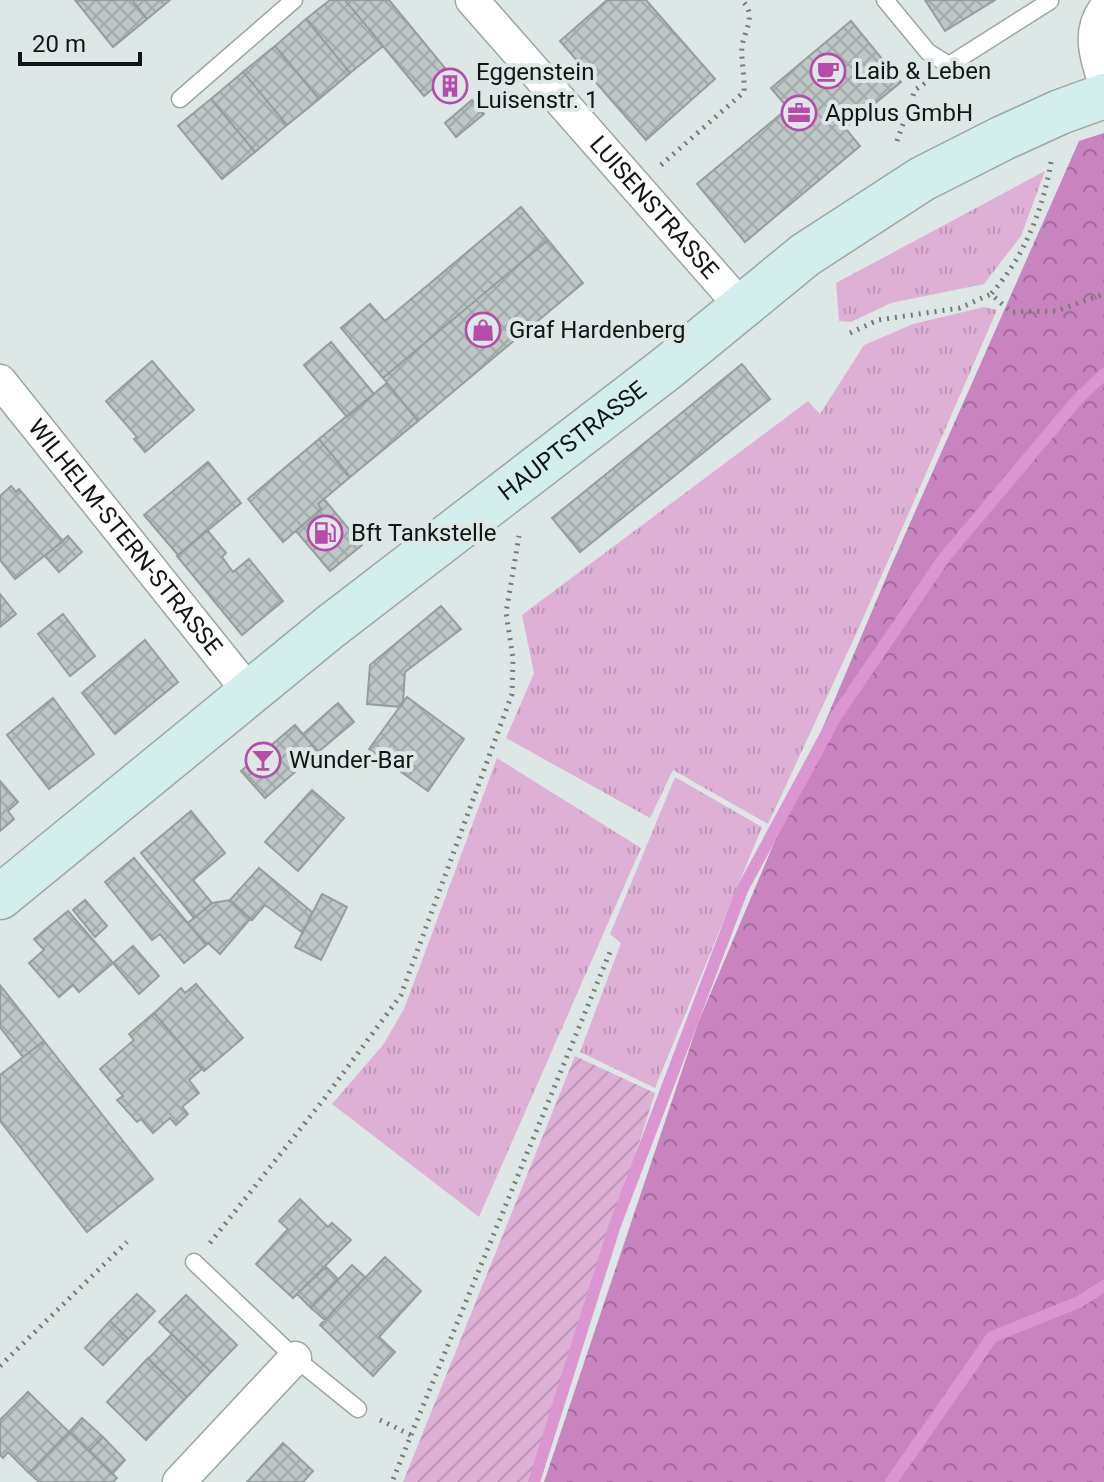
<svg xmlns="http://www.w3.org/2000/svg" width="1104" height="1482" font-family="Roboto,sans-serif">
<defs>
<pattern id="grass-tufts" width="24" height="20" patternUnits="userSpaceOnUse" patternTransform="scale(2)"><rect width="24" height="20" fill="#deb0d6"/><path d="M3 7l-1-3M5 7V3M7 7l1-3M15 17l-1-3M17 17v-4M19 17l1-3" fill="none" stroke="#bd96b7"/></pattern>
<pattern id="forest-crowns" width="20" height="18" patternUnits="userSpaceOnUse" patternTransform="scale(2)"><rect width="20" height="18" fill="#c984bf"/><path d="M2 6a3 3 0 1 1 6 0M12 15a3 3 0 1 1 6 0" fill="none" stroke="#a26b9a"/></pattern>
<pattern id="garden-furrows" width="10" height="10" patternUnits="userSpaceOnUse" patternTransform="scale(2)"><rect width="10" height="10" fill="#deb0d6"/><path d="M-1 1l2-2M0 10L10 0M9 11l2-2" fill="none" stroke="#bd96b7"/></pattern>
<pattern id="building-cross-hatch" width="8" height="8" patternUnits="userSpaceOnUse" patternTransform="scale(2)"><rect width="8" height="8" fill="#bdc7c6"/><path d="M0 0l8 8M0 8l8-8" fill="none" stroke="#a1aaa9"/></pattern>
</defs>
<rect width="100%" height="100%" fill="#dde8e6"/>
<path fill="url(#grass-tufts)" d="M 1045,171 L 1021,236 L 984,284 L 891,303 L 851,322 L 839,321 L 836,283 Z
M 984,307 L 997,310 L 858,630 L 768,824 L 673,770 L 650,818 L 506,738 L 534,673 L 522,615 L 808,401 L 820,414 L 864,345 L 913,324 Z
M 497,758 L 641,848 L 479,1217 L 332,1104 L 383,1045 L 404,1009 Z
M 675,777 L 762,827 L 655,1088 L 580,1052 L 621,943 L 610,934 Z"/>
<path fill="url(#forest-crowns)" d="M 1104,133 L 1104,1482 L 544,1482 L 698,1023 L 891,566 L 1079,141 Z"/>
<path fill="url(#garden-furrows)" d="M 575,1056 L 655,1093 L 531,1482 L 403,1482 Z"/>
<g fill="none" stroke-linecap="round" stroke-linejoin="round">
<path stroke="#db95d1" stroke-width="12" d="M 534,1482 L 615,1225 L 742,890 L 836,716 L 944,558 L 1077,400 L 1104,374
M 891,1482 L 992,1337 L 1079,1302 L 1104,1286"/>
</g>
<path fill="url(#building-cross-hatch)" stroke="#949e9d" stroke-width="2" d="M 75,0 L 132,0 L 147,19 L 113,47 Z
M 132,0 L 170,0 L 147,19 Z
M 330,0 L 345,0 L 383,46 L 350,73 L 306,19 Z
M 345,0 L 389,0 L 450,74 L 424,96 Z
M 607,0 L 646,0 L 715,79 L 646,140 L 560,41 Z
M 925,0 L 995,0 L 945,31 Z
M 306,19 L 350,73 L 319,99 L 275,46 Z
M 851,21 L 901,82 L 845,128 L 860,146 L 745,242 L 697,184 L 788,108 L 771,88 Z
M 275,46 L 319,99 L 287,125 L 243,72 Z
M 243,72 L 287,125 L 255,152 L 211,99 Z
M 450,74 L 461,88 L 450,98 L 439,84 Z
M 211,99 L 255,152 L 222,179 L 178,126 Z
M 472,100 L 484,114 L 456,137 L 445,123 Z
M 521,207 L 548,240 L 383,378 L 341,328 L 370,304 L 385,321 Z
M 548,240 L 583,283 L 418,421 L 383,378 Z
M 331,342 L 374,394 L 347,417 L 304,365 Z
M 152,361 L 194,410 L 145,452 L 134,439 L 137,437 L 106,401 Z
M 742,364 L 770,399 L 580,552 L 552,518 Z
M 387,383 L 418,421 L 350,477 L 319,439 Z
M 319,439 L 350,477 L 318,504 L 321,509 L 283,542 L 248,499 Z
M 208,462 L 241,503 L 178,555 L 144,515 Z
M 11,486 L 16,492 L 19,489 L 63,541 L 15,579 L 0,560 L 0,496 Z
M 324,499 L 362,545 L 330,571 L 296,531 L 321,509 L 318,504 Z
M 207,530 L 226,553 L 222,557 L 233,572 L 249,559 L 283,601 L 242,635 L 177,556 Z
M 68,536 L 82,552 L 59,572 L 45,556 Z
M 0,594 L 16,614 L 0,627 Z
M 441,606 L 461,629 L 405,672 L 403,703 L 400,707 L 367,704 L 370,665 Z
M 63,614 L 95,656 L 70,676 L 38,634 Z
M 145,640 L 178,682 L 115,734 L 82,693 Z
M 407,697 L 464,739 L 428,791 L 369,749 Z
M 53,698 L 94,754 L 49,789 L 7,735 Z
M 338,703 L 354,722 L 318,752 L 303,734 Z
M 295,725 L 318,752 L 265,798 L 241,771 Z
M 0,781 L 18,802 L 8,811 L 14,819 L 0,831 Z
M 312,790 L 344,818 L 298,871 L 265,842 Z
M 191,811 L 225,853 L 193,880 L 212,903 L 194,918 L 141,853 Z
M 134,858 L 206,945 L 184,963 L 160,934 L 152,940 L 105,882 Z
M 259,868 L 312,912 L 303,933 L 265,905 L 252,920 L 230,900 Z
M 322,894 L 347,907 L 321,960 L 295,947 Z
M 85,900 L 107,926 L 95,937 L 73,910 Z
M 230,900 L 250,919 L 220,954 L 208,943 L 206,945 L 188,923 L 212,903 Z
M 68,911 L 113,963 L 79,992 L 73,985 L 59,997 L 29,963 L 44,950 L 34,939 Z
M 133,946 L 159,976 L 139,994 L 113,963 Z
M 196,984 L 243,1038 L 204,1071 L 154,1013 L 181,988 L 185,993 Z
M 0,985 L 44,1041 L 23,1057 L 0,1027 Z
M 154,1013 L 202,1069 L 189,1080 L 199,1093 L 182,1107 L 188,1114 L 176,1125 L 170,1118 L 153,1133 L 141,1119 L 137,1122 L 117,1100 L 123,1096 L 100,1069 L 134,1040 L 129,1034 Z
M 44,1041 L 153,1179 L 87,1232 L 0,1121 L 0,1075 Z
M 300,1199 L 328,1227 L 332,1223 L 351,1240 L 293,1298 L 256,1264 L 288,1229 L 279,1221 Z
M 385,1257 L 421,1291 L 379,1337 L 395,1352 L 373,1376 L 320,1325 Z
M 352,1265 L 365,1277 L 325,1320 L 311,1308 Z
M 326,1267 L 338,1279 L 311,1308 L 297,1294 Z
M 137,1294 L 155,1311 L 128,1339 L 110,1321 Z
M 186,1295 L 237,1345 L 211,1372 L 159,1322 Z
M 110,1321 L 128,1339 L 103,1365 L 85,1348 Z
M 172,1334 L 211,1372 L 187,1397 L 148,1359 Z
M 148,1358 L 187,1397 L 146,1440 L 107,1402 Z
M 28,1392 L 69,1432 L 29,1473 L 8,1452 L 3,1458 L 0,1455 L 0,1420 Z
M 82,1418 L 103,1437 L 89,1451 L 69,1432 Z
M 69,1432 L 117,1478 L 113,1482 L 39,1482 L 29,1473 Z
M 103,1437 L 125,1460 L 112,1474 L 89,1451 Z
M 283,1443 L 313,1471 L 303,1482 L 247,1482 Z"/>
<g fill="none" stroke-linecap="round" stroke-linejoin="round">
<g stroke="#9ca6a5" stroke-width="19">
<path id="lane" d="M 885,0 L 928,52 L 949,65 L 1050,1
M 180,99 L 294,0
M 194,1262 L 295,1358 L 358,1409"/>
</g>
<g stroke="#9ca6a5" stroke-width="35">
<g id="street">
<path id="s1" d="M 472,0 L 741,306"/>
<path d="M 1104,10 C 1088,32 1096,57 1104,81"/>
<path id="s2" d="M 0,381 L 250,693"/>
<path d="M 179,1482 L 295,1358"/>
</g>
</g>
<g stroke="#9ca6a5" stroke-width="47">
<g id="secondary">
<path id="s3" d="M 0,897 L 330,627 L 667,368 L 805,255 L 922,179 L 1003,138 L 1060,112 L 1104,96"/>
</g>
</g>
<path stroke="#737a79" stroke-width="5" stroke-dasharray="2 6" stroke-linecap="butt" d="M 897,141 L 915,90 L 926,82
M 1051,162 C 1043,210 1024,257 991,294 L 1011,312 L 1056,311 L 1104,294
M 661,165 L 744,92 C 745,77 741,62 742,47 C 744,31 758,14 741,0
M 850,333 L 878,320 L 960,308 L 991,294
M 210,1243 L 324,1099 L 401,995 L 512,694 L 513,658 L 506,613 L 519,536
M 0,1366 L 127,1242
M 380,1420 L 411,1435 L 392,1482
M 411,1435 L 610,952"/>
<use href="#lane" stroke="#fff" stroke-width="16"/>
<use href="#street" stroke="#fff" stroke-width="32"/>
<use href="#secondary" stroke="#d2efed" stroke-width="44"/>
</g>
<defs>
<g id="cafe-ring" transform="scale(1.8)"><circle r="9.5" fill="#dde8e6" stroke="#b74bab" stroke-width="1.5"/><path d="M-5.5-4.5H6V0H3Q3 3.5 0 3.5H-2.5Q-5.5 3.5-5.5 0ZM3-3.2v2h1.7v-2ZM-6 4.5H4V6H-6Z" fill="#b74bab"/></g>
<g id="building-ring" transform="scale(1.8)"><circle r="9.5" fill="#dde8e6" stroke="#b74bab" stroke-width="1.5"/><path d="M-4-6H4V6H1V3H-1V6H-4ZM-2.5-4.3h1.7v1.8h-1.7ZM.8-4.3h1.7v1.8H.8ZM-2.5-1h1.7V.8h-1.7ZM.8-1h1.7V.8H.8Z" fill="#b74bab"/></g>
<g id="office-ring" transform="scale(1.8)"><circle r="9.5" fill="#dde8e6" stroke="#b74bab" stroke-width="1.5"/><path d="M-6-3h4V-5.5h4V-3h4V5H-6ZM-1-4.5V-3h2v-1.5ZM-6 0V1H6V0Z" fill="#b74bab"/></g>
<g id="shop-ring" transform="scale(1.8)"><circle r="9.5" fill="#dde8e6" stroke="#b74bab" stroke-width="1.5"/><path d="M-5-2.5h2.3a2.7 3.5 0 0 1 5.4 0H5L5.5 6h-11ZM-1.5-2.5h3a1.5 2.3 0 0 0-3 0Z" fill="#b74bab"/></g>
<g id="fuel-ring" transform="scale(1.8)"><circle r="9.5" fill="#dde8e6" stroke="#b74bab" stroke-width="1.5"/><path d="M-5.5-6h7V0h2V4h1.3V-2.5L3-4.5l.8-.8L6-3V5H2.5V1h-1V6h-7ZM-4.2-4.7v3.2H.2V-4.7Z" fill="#b74bab"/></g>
<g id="bar-ring" transform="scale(1.8)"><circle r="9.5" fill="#dde8e6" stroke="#b74bab" stroke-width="1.5"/><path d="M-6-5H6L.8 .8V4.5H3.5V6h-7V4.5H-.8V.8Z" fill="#b74bab"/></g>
</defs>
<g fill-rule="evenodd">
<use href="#cafe-ring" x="828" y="71"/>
<use href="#building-ring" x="450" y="86"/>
<use href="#office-ring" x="799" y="113"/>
<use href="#shop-ring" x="483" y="330"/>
<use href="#fuel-ring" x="325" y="533"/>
<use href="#bar-ring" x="263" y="760"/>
</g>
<g text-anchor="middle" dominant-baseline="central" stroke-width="8" stroke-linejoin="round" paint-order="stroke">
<g font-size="24" fill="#121515" stroke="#dde8e6" text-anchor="start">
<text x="854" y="71">Laib &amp; Leben</text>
<text x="476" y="72">Eggenstein<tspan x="476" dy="28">Luisenstr. 1</tspan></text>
<text x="825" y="113">Applus GmbH</text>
<text x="509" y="330">Graf Hardenberg</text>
<text x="351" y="533">Bft Tankstelle</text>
<text x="289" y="760">Wunder-Bar</text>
</g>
<g font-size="24" fill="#121515" stroke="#dde8e6">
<text stroke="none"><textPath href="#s1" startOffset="276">LUISENSTRASSE</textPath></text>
<text stroke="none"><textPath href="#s3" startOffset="732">HAUPTSTRASSE</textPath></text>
<text stroke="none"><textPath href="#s2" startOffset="200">WILHELM-STERN-STRASSE</textPath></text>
</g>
</g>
<path d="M20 52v12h120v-12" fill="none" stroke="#121515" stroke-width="4"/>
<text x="32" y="52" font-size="24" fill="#121515" stroke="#dde8e6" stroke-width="6" paint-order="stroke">20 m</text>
</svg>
